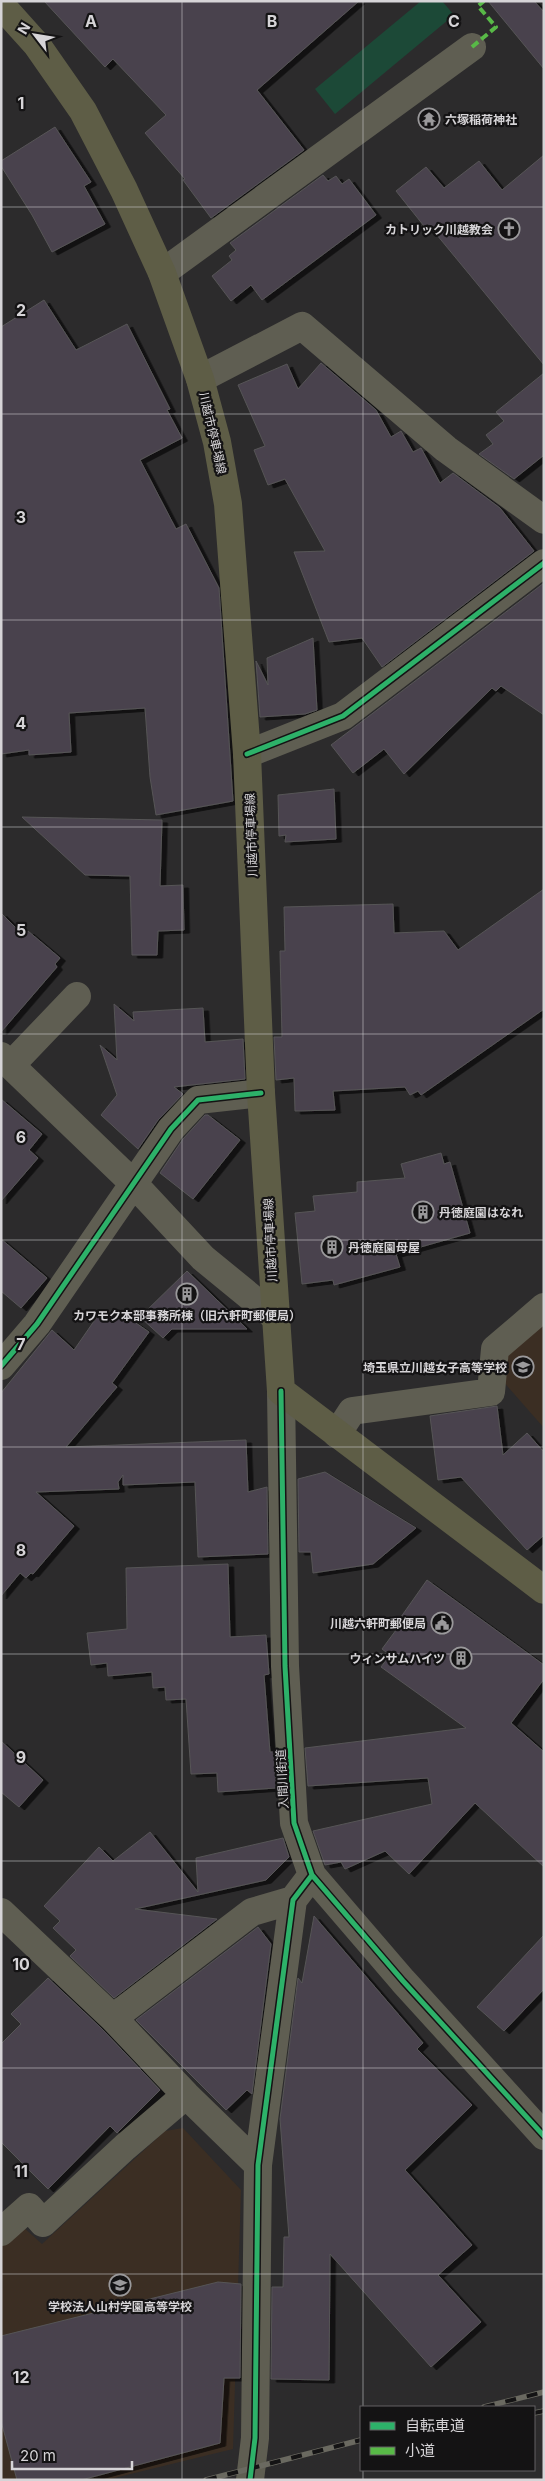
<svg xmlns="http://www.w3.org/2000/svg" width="545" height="2481" font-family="Inter,'Noto Sans JP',sans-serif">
<defs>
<filter id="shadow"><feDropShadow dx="5.5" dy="3" stdDeviation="0" flood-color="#0009"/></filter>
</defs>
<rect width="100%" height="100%" fill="#2c2b2c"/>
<path fill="#3b2e23" d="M 544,1323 L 544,1428 L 501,1379 L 505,1355 Z
M 183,2128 L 241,2190 L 233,2449 L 106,2480 L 1,2480 L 1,2245 L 22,2226 L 42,2244 L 165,2131 Z"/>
<path fill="#1c4937" d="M 421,1 L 442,1 L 454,15 L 335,114 L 315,89 Z"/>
<path fill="#4a424e" stroke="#565556" filter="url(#shadow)" d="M 44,1 L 359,1 L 257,90 L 304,150 L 211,218 L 183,180 L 185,179 L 145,133 L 166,115 L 113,59 L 105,67 Z
M 488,1 L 534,1 L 544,12 L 544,69 Z
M 55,127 L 91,182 L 84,186 L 105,224 L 52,252 L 32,215 L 1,166 L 1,161 Z
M 544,155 L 544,365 L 432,229 L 428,231 L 396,191 L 426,167 L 444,188 L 479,161 L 502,190 Z
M 323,175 L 328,181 L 336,176 L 342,184 L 349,179 L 376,215 L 262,300 L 251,285 L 231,301 L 212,276 L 232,260 L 229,256 L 236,250 L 230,243 Z
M 44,300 L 76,350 L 127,324 L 170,409 L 167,410 L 182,438 L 140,460 L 176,529 L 186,524 L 219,588 L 233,801 L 156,815 L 150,777 L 145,708 L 69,713 L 71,752 L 29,755 L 29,750 L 1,754 L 1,327 Z
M 321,363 L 376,410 L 391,437 L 401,431 L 413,452 L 421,448 L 440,483 L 453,473 L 500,508 L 534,551 L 382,667 L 362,638 L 329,642 L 294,552 L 325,551 L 285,479 L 268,485 L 254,450 L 265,446 L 238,385 L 287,364 L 298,389 Z
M 544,373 L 544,455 L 514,479 L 479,454 L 493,444 L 486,435 L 504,421 L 496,412 Z
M 544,583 L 544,715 L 501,686 L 496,691 L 492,688 L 404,774 L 384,749 L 353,773 L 331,745 Z
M 313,638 L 317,710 L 305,714 L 260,717 L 256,661 L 268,685 L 267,658 Z
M 334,789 L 336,839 L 285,842 L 286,835 L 279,836 L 278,795 Z
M 22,817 L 162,820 L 160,886 L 183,885 L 184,930 L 158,931 L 157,955 L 132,955 L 130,876 L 85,875 Z
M 544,889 L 544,1009 L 421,1095 L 418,1091 L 410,1095 L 405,1087 L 333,1091 L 335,1110 L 295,1111 L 294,1078 L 276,1080 L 274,1037 L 282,1037 L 280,951 L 285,951 L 284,907 L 393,904 L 394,933 L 444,931 L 458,950 Z
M 1,913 L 24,936 L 28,931 L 60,958 L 55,964 L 57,967 L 1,1032 Z
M 114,1004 L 134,1021 L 133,1012 L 203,1008 L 205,1042 L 243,1039 L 245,1079 L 174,1087 L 183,1094 L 158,1120 L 138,1149 L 101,1115 L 117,1095 L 100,1045 L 117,1060 Z
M 1,1099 L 42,1134 L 29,1150 L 38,1158 L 1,1201 Z
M 205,1115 L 208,1115 L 240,1140 L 193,1199 L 160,1173 L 183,1139 Z
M 441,1153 L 444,1164 L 450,1162 L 470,1233 L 396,1254 L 400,1267 L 334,1285 L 333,1280 L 302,1284 L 295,1213 L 315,1211 L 313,1196 L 357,1192 L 357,1182 L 405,1178 L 401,1164 Z
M 1,1239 L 47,1278 L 21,1308 L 1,1291 Z
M 187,1271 L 247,1329 L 172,1329 L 163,1338 L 140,1317 Z
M 101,1311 L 114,1320 L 120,1312 L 149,1332 L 112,1383 L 117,1387 L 66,1447 L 246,1440 L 248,1492 L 267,1487 L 268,1554 L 198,1557 L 195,1482 L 123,1485 L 123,1475 L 118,1482 L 119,1489 L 36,1492 L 74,1526 L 33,1574 L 31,1573 L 26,1578 L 20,1573 L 1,1596 L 1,1393 L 52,1330 L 74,1350 Z
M 497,1406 L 503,1455 L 527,1433 L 544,1452 L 544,1535 L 527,1550 L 461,1477 L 438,1480 L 430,1416 Z
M 325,1472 L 416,1528 L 373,1564 L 313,1573 L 311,1552 L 299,1552 L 298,1479 Z
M 228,1564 L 230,1637 L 266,1635 L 269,1674 L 264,1675 L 270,1752 L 274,1752 L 276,1788 L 218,1792 L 217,1773 L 191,1774 L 186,1699 L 166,1700 L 165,1687 L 153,1688 L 152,1672 L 108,1676 L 107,1663 L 91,1665 L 87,1633 L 127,1629 L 126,1568 Z
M 427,1580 L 544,1665 L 544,1679 L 511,1723 L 544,1752 L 544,1867 L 475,1803 L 409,1874 L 385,1851 L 345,1869 L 341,1862 L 325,1865 L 313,1831 L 432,1804 L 428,1778 L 308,1786 L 305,1748 L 466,1728 L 381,1667 L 390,1655 L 382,1649 L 399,1626 L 396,1624 Z
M 1,1741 L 43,1780 L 19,1807 L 1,1792 Z
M 150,1832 L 198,1892 L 196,1858 L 283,1838 L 289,1857 L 266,1880 L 135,1909 L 217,1919 L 114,1998 L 70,1956 L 76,1950 L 53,1928 L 60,1921 L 44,1906 L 99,1847 L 113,1861 Z
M 314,1916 L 423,2043 L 417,2049 L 472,2105 L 405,2170 L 472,2245 L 438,2275 L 481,2322 L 431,2367 L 330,2254 L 329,2380 L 271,2379 L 272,2287 L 283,2287 L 284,2237 L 289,2237 L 280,2119 L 298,1978 L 302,1983 Z
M 258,1927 L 271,1944 L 252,2094 L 247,2090 L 226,2110 L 136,2020 Z
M 544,1935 L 544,1989 L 504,2031 L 477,2007 Z
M 48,1978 L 102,2029 L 160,2090 L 117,2133 L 110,2126 L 48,2189 L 1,2142 L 1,2044 L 21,2024 L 11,2014 Z
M 218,2282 L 241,2284 L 240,2378 L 224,2378 L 220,2443 L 81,2480 L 17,2480 L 1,2421 L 1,2336 Z"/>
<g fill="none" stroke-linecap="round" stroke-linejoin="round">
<path stroke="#5f5e52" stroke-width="28" d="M 162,273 L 472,47
M 200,379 L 302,326 L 446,449 L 544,520
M 247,754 L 343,716 L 544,563
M 1,1056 L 133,1183 L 203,1258 L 275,1317
M 11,1065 L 77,996
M 1,1366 L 37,1324 L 171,1129 L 198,1100 L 261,1093
M 281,1391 L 285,1666 L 294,1823 L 312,1875 L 403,1981 L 544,2136
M 337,1434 L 352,1411 L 491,1392 L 495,1349 L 544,1307
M 1,1912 L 113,2018 L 186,2095 L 258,2165
M 113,2018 L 252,1912 L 293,1900
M 1,2232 L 29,2207 L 43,2223 L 125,2147 L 186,2095
M 250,2480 L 255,2438 L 258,2165 L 293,1900 L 312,1875"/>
<path stroke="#5e5d46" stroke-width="28" d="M 1,5 L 37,45 L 83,111 L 124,190 L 162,273 L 200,379 L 217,442 L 228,504 L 247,754 L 261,1093 L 281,1391 L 544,1590"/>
<g stroke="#6a6960" stroke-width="5.5">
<path id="rail" d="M 484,2407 L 544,2392
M 534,2413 L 544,2411
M 206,2480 L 361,2440"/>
</g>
<use href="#rail" stroke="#141314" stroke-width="4" stroke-dasharray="11" stroke-linecap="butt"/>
<path stroke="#58b947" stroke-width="4" stroke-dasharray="8 4" stroke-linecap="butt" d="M 472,47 L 496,27 L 478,6 L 484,1"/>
<g stroke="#141314" stroke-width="8">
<path id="cycleway" d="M 247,754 L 343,716 L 544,563
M 1,1366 L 37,1324 L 171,1129 L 198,1100 L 261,1093
M 281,1391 L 285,1666 L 294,1823 L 312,1875 L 403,1981 L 544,2136
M 250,2480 L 255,2438 L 258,2165 L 293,1900 L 312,1875"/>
</g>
<use href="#cycleway" stroke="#2db169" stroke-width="5"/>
</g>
<path fill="none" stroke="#d6d4d7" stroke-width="1" stroke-opacity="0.55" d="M 182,1 L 182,2480M 363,1 L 363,2407M 1,207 L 544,207M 1,414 L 544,414M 1,620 L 544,620M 1,827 L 544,827M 1,1034 L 544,1034M 1,1240 L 544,1240M 1,1447 L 544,1447M 1,1654 L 544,1654M 1,1861 L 544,1861M 1,2068 L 544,2068M 1,2274 L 544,2274M 363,2470 L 363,2480"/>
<defs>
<g id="temple-ring" transform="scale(1.125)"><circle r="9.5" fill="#141314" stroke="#9a999b" stroke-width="1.5"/><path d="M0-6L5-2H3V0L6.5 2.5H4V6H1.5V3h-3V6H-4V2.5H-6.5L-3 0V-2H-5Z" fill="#9a999b"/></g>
<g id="church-ring" transform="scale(1.125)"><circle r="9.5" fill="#141314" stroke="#9a999b" stroke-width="1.5"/><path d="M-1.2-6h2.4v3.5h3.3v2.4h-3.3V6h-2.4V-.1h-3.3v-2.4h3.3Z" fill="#9a999b"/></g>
<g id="building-ring" transform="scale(1.125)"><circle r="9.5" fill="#141314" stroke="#9a999b" stroke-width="1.5"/><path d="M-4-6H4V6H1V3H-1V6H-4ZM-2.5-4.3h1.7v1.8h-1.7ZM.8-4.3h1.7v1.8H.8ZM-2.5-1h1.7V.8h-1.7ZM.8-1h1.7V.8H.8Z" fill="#9a999b"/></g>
<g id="school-ring" transform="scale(1.125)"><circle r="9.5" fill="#141314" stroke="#9a999b" stroke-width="1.5"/><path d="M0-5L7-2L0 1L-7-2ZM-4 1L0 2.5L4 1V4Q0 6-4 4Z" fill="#9a999b"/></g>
<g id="civic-ring" transform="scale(1.125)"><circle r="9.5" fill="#141314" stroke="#9a999b" stroke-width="1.5"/><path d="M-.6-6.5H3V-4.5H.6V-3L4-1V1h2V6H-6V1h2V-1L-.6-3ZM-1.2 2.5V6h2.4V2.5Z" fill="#9a999b"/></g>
</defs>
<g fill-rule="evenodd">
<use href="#temple-ring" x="429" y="119"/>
<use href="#church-ring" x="509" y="229"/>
<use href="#building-ring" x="423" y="1212"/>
<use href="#building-ring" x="332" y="1247"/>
<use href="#building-ring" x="187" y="1294"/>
<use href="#school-ring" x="523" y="1367"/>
<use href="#civic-ring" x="442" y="1623"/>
<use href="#building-ring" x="461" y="1658"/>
<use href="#school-ring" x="120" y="2285"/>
</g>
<g text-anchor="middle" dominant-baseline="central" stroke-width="4.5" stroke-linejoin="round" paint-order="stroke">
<g font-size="12" font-weight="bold" fill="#d6d4d7" stroke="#141314" text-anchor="end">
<text x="445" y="119" text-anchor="start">六塚稲荷神社</text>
<text x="493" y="229">カトリック川越教会</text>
<text x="439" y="1212" text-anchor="start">丹徳庭園はなれ</text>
<text x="348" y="1247" text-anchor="start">丹徳庭園母屋</text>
<text x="187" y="1315" text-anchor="middle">カワモク本部事務所棟（旧六軒町郵便局）</text>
<text x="507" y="1367">埼玉県立川越女子高等学校</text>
<text x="426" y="1623">川越六軒町郵便局</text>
<text x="445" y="1658">ウィンサムハイツ</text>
<text x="120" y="2306" text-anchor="middle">学校法人山村学園高等学校</text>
</g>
<g font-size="12" fill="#d6d4d7" stroke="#141314">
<text transform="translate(213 433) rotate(77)">川越市停車場線</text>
<text transform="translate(251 835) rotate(-92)">川越市停車場線</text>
<text transform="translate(270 1240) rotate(-93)">川越市停車場線</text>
<text transform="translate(282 1779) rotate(-93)">入間川街道</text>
</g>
</g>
<g font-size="16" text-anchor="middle" font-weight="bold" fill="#d6d4d7" stroke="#141314" stroke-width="4.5" stroke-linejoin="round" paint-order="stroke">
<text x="91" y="27">A</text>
<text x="272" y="27">B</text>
<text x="454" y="27">C</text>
<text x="21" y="109">1</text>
<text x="21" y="316">2</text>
<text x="21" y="523">3</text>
<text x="21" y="729">4</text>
<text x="21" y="936">5</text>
<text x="21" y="1143">6</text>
<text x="21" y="1350">7</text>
<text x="21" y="1556">8</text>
<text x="21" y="1763">9</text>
<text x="21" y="1970">10</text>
<text x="21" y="2177">11</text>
<text x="21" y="2383">12</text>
</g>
<rect width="545" height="2481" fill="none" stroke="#d6d4d7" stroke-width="5"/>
<rect x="360" y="2406" width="175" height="65" fill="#141314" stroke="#626062"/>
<rect x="370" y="2422" width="25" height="8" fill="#2db169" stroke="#626062"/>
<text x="405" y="2431" font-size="15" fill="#d6d4d7">自転車道</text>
<rect x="370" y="2447" width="25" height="8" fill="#58b947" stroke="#626062"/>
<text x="405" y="2456" font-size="15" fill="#d6d4d7">小道</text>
<g transform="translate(35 35) rotate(301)" stroke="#141314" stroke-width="4" paint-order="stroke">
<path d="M0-4L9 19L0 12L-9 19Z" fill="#d6d4d7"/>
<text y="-8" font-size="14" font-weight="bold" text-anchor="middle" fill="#d6d4d7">N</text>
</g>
<path d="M12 2461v8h120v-8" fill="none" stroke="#d6d4d7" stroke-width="2.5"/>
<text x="20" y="2461" font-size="15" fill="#d6d4d7" stroke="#141314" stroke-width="4" paint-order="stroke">20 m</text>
</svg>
